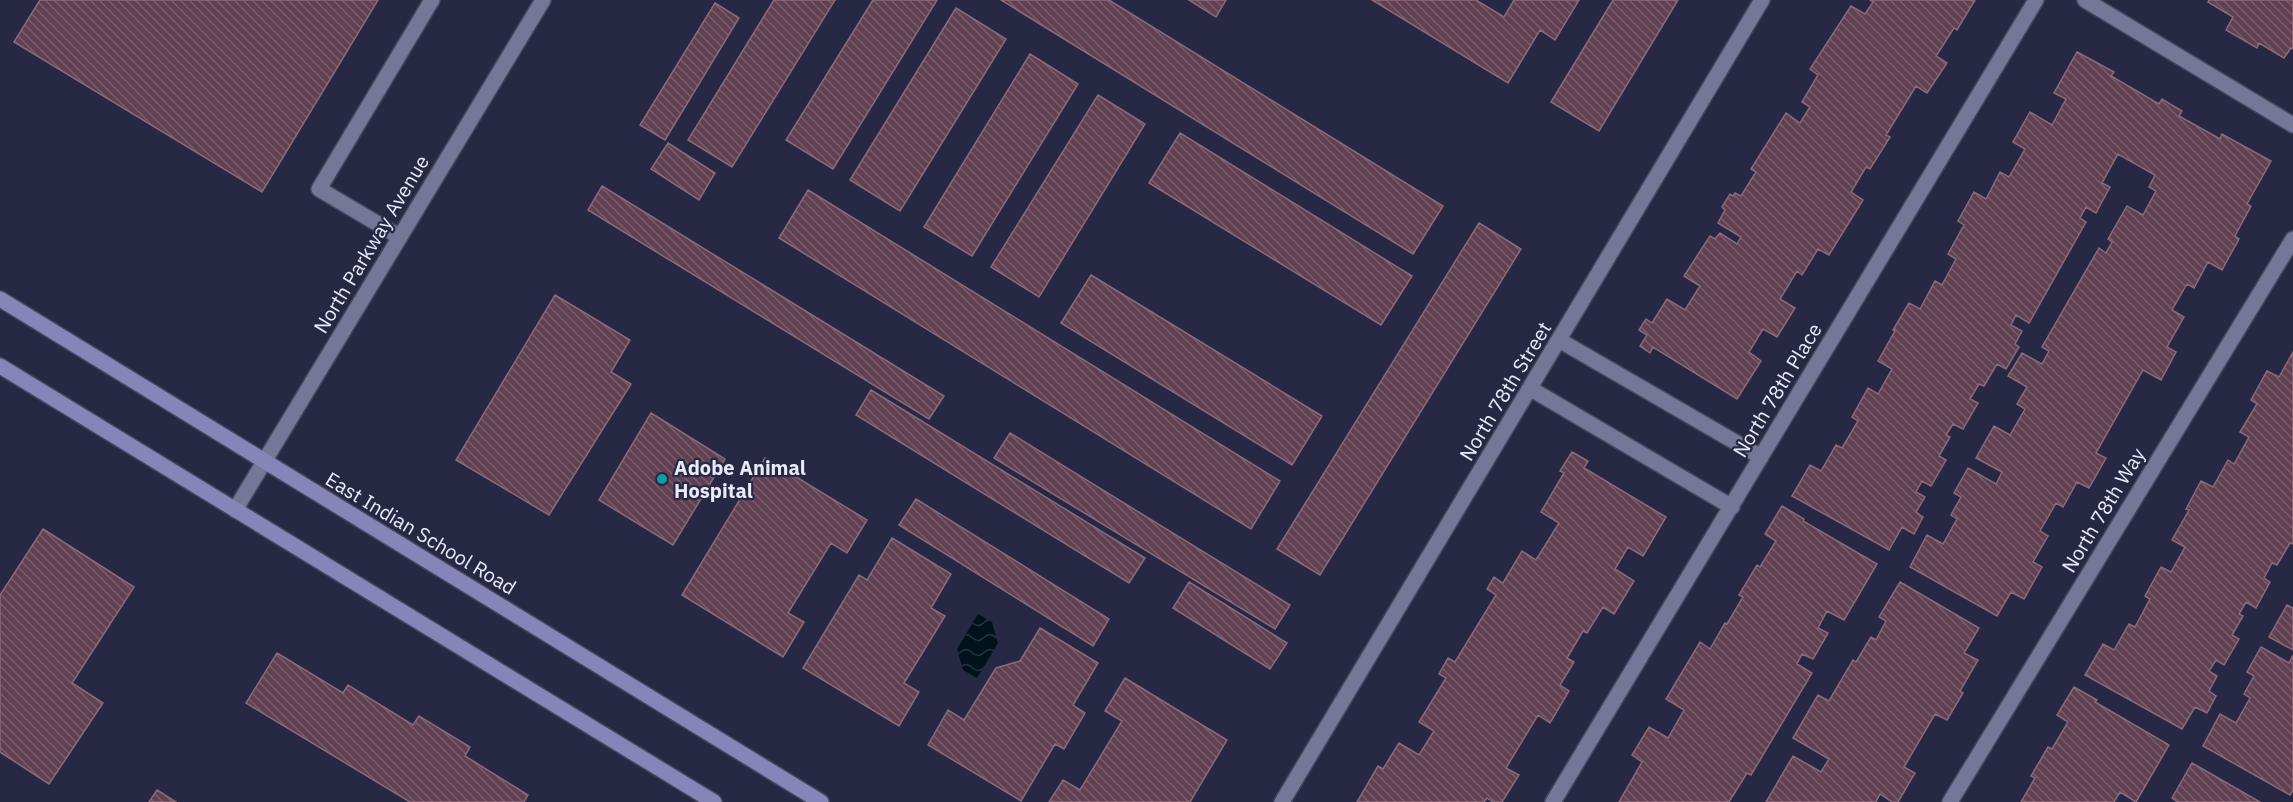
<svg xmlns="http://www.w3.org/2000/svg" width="2293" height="802" font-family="'IBM Plex Sans',sans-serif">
<defs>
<pattern id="water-waves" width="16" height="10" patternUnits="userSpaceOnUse" patternTransform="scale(1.5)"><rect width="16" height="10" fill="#00121c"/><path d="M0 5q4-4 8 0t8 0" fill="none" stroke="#25353e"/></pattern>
<pattern id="building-back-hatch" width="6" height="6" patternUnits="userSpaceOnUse" patternTransform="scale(1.5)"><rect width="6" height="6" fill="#614151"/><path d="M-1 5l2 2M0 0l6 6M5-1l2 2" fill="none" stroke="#785d6b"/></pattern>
</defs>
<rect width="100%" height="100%" fill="#272843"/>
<path fill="url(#water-waves)" d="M 978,614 L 992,622 L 998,643 L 977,678 L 963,670 L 957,649 Z"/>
<path fill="url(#building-back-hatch)" stroke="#8c6a7b" stroke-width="1.5" d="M 40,0 L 378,0 L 262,192 L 14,42 Z
M 774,0 L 835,0 L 732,167 L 688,140 Z
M 873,0 L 937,0 L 833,169 L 786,140 Z
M 1001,0 L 1109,0 L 1443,206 L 1413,254 Z
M 1189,0 L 1226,0 L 1216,17 Z
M 1372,0 L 1476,0 L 1504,17 L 1514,0 L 1579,0 L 1555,40 L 1540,30 L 1508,83 Z
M 1613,0 L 1678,0 L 1599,131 L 1551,102 Z
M 1870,0 L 1975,0 L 1957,30 L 1954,28 L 1936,56 L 1947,63 L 1927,93 L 1916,86 L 1886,135 L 1890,137 L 1870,169 L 1866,167 L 1851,192 L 1863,200 L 1829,255 L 1818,249 L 1802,275 L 1797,271 L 1780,299 L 1795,308 L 1777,337 L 1763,329 L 1749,352 L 1761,361 L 1737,399 L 1653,347 L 1650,353 L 1640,346 L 1647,335 L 1639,330 L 1646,319 L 1652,323 L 1667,299 L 1685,310 L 1700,286 L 1684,276 L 1710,236 L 1715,239 L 1720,233 L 1737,244 L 1741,237 L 1718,223 L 1725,210 L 1722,207 L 1730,194 L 1733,196 L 1735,193 L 1741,196 L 1756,172 L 1751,169 L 1786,113 L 1800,123 L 1810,107 L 1802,102 L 1818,75 L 1810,69 L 1851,6 L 1865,14 L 1873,2 Z
M 2209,0 L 2293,0 L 2293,49 L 2291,48 L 2284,58 L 2259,43 L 2257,48 L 2226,30 L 2233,17 L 2208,2 Z
M 715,3 L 739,18 L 665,140 L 640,125 Z
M 956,8 L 1006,39 L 900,211 L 850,180 Z
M 2077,52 L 2114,72 L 2111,76 L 2159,104 L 2162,99 L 2182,111 L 2179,116 L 2220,139 L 2222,134 L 2271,161 L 2247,204 L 2251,206 L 2235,236 L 2239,239 L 2222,270 L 2208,262 L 2194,288 L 2187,284 L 2172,310 L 2184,317 L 2167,347 L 2176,352 L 2161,380 L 2143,370 L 2096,453 L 2106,458 L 2089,488 L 2077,482 L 2063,507 L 2056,503 L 2040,531 L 2048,536 L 2033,562 L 2042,567 L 2024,599 L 2011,592 L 1997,616 L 1910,567 L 1927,535 L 1943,544 L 1957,519 L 1951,515 L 1961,497 L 1954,493 L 1968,468 L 1996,484 L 2002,472 L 1976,458 L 1994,426 L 2010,435 L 2025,409 L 2017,404 L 2027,387 L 2008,376 L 2022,353 L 2042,364 L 2049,351 L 2042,347 L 2099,248 L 2106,253 L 2112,242 L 2108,239 L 2127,206 L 2143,215 L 2156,191 L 2149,187 L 2155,175 L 2118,154 L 2102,183 L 2110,187 L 2096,213 L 2086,207 L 2080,218 L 2086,222 L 2029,323 L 2016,315 L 2011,325 L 2022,331 L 2015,344 L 2019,347 L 2006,369 L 1997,364 L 1984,386 L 1979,384 L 1970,399 L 1978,403 L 1963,429 L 1953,424 L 1946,435 L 1950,437 L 1939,456 L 1946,460 L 1931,486 L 1922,481 L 1916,492 L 1925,497 L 1916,512 L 1923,517 L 1914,534 L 1902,527 L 1889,550 L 1792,496 L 1810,465 L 1821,471 L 1836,445 L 1842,448 L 1858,421 L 1852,417 L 1868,388 L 1878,394 L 1892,369 L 1878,361 L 1895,331 L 1893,330 L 1909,303 L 1920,309 L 1935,281 L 1942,285 L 1956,259 L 1948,254 L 1964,225 L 1958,221 L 1974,192 L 1986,199 L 2000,172 L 2009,177 L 2025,149 L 2013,142 L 2030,112 L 2052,125 L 2066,99 L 2054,93 Z
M 1030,54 L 1078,84 L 972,256 L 924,227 Z
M 1098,95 L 1145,124 L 1039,297 L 991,267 Z
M 1180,133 L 1412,276 L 1381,325 L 1149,183 Z
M 668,143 L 715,173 L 699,200 L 651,169 Z
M 602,186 L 944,396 L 929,419 L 588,210 Z
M 808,190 L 1280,481 L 1251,529 L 779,238 Z
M 1479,223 L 1521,249 L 1320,575 L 1277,549 Z
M 1091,275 L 1322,416 L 1292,465 L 1061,323 Z
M 555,295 L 630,340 L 611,372 L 631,384 L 549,515 L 456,460 Z
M 2293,352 L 2293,544 L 2290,543 L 2277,565 L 2272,563 L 2264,578 L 2270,582 L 2256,608 L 2246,602 L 2239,614 L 2243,616 L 2232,635 L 2239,639 L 2224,665 L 2216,660 L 2209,671 L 2217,676 L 2209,691 L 2216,696 L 2207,713 L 2195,707 L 2182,729 L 2085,675 L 2103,644 L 2114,650 L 2129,624 L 2135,627 L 2150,599 L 2145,596 L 2161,567 L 2171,572 L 2185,547 L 2172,540 L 2189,510 L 2186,509 L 2201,481 L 2213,487 L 2228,460 L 2234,464 L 2249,437 L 2240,432 L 2257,404 L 2251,400 L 2267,371 L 2279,377 Z
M 871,390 L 1145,558 L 1129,583 L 856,415 Z
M 651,413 L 725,459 L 673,545 L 599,500 Z
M 1010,433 L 1290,605 L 1275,629 L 994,458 Z
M 1572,452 L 1588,461 L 1584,468 L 1666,517 L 1643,556 L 1628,547 L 1615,569 L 1634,581 L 1614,614 L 1603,607 L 1587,633 L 1583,631 L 1567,658 L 1574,662 L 1560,685 L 1569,691 L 1550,723 L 1538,715 L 1506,768 L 1519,775 L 1502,802 L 1493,802 L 1487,798 L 1484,802 L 1357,802 L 1378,766 L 1383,769 L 1399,743 L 1419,755 L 1434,731 L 1419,722 L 1446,678 L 1439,674 L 1448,658 L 1455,662 L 1496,595 L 1487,589 L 1494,577 L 1503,583 L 1522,551 L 1536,560 L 1559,523 L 1541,512 L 1564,473 L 1560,471 Z
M 765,458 L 867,520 L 847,553 L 831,543 L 788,613 L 804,622 L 783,657 L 682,595 Z
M 916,499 L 1109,619 L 1093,646 L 899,525 Z
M 1782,506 L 1804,519 L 1803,521 L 1877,564 L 1844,620 L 1827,611 L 1818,628 L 1828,633 L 1813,659 L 1802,654 L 1797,664 L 1812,673 L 1751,775 L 1747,773 L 1729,802 L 1619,802 L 1642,762 L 1632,755 L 1649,727 L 1668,738 L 1684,710 L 1666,699 L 1700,642 L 1710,649 L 1725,623 L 1727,624 L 1743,597 L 1739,595 L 1757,565 L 1760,567 L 1776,541 L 1765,534 Z
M 43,529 L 134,587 L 72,683 L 103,703 L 49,784 L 0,752 L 0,595 Z
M 892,538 L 951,574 L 931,608 L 945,616 L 904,683 L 919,692 L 899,726 L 803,668 L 859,575 L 867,580 Z
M 1189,582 L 1287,643 L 1270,669 L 1173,608 Z
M 1900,582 L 1979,628 L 1964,653 L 1978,660 L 1960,691 L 1963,693 L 1947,720 L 1935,714 L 1904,767 L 1915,773 L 1898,802 L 1892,802 L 1880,794 L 1876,802 L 1766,802 L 1793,756 L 1821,772 L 1829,759 L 1793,738 L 1818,695 L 1829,701 L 1853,660 L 1856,662 L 1871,637 L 1876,640 L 1886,621 L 1879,617 Z
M 2287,605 L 2293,608 L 2293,650 L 2269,637 Z
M 1040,628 L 1098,663 L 1073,705 L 1085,713 L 1064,749 L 1055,744 L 1021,801 L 928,745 L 948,710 L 964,720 L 996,668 L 1020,661 Z
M 2261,647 L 2289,663 L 2293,655 L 2293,790 L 2290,795 L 2203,746 L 2220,714 L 2236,723 L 2250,698 L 2244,694 L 2254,676 L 2247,672 Z
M 277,653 L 343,693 L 348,685 L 413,725 L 419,716 L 470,747 L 465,756 L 528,795 L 524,802 L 410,802 L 246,703 Z
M 1125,678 L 1227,740 L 1190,802 L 1049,802 L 1063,780 L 1080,790 L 1122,721 L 1105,711 Z
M 2074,687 L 2097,700 L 2095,702 L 2169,745 L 2136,802 L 2120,792 L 2114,802 L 2021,802 L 2035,778 L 2031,776 L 2048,747 L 2052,749 L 2068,722 L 2057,715 Z
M 2192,763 L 2260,802 L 2178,802 L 2172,798 Z
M 157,790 L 176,802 L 149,802 Z"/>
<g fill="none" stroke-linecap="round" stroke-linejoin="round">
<g stroke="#45455c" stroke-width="18">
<path id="service" d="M 400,237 L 319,189 L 432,0"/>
</g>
<g stroke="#45455c" stroke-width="18">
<path id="minor" d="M 2085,0 L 2293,125
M 1559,340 L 1761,457
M 1531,389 L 1732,507
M 235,510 L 543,0
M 1282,802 L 1762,0
M 1553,802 L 2036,0
M 1950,802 L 2293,239"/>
</g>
<g stroke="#45455c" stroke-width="18">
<path id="secondary" d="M 0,299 L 821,802
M 0,366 L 714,802"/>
</g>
<use href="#service" stroke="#757798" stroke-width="15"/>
<use href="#minor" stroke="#757798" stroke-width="15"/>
<use href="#secondary" stroke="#8785b7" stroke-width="15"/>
</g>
<circle fill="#0f9aa8" stroke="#272843" stroke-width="2" cx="662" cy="479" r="6"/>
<g text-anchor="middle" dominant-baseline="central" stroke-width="4.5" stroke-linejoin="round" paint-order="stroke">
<g font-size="20" fill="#e9ebfd" stroke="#272843">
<text transform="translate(371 244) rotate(-59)">North Parkway Avenue</text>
<text transform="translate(1777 390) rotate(-59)">North 78th Place</text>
<text transform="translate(1505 391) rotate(-59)">North 78th Street</text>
<text transform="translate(2103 510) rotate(-59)">North 78th Way</text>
<text transform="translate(421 533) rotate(31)">East Indian School Road</text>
</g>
<g font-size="20" font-weight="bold" fill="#e9ebfd" stroke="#272843" text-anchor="start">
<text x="674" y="467">Adobe Animal<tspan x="674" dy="23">Hospital</tspan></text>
</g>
</g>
</svg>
